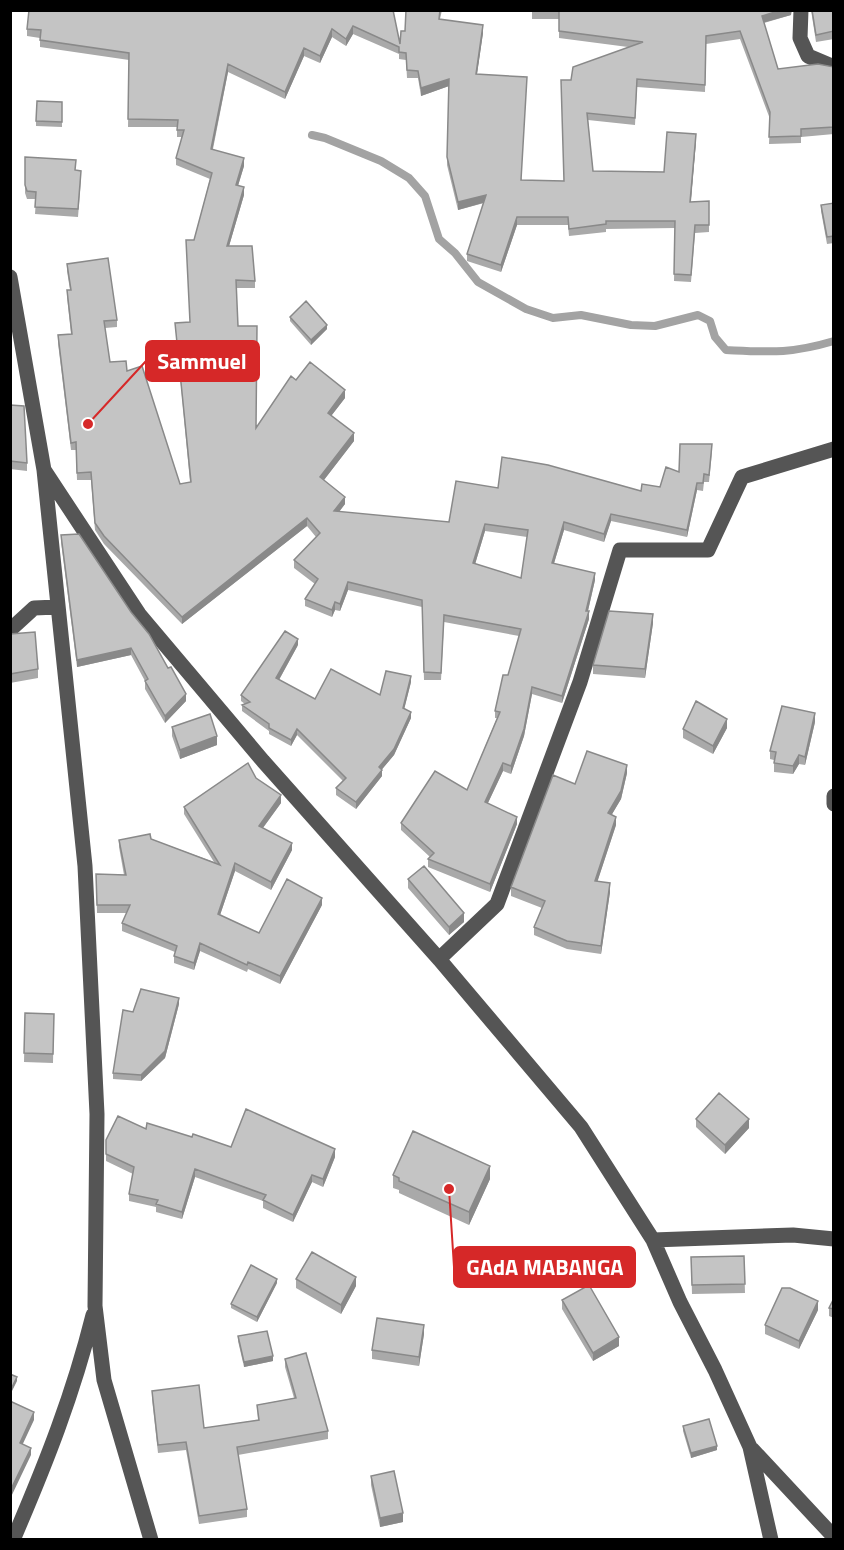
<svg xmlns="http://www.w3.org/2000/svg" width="844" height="1550" font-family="'Titillium Web',sans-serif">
<rect width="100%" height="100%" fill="#fff"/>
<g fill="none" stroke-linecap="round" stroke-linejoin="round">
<path stroke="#a3a3a3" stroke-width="8" d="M 312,135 L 325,138 L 381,161 L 409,178 L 425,196 L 439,239 L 455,253 L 478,282 L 526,309 L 553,318 L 581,315 L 631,325 L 655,326 L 698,315 L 710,321 L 715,337 L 726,350 C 770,352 790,354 834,341"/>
<path stroke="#555" stroke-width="15" d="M 801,10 L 800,38 L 808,56 L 834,67
M 10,277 L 44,470 L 85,866 L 97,1114 L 95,1306 L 104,1380 L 151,1540
M 44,470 L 139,614 L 263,761 L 439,959 L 581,1127 L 653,1240 L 680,1302 L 715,1370 L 750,1447 L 771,1540
M 10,630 L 34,608 L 57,607
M 834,796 L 834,804
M 439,959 L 497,904 L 580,682 L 620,550 L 708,550 L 742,477 L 834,449
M 653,1240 L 793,1235 L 834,1239
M 752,1449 L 834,1537
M 13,1540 C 46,1463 73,1395 93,1315"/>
</g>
<path fill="#a9a9a9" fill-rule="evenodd" d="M 393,10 L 400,44 L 405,31 L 442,10 L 440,19 L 483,33 L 477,74 L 522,180 L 564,181 L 571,80 L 628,47 L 559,38 L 559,19 L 532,19 L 532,10 L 791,15 L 764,23 L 778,69 L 834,67 L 834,134 L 801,137 L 801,143 L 769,144 L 770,119 L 740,39 L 706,44 L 705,92 L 637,87 L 635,125 L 588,120 L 593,171 L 664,172 L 696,141 L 691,202 L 709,201 L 709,232 L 695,233 L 691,282 L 674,281 L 675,228 L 606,229 L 606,232 L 569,236 L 568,225 L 517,225 L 501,272 L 467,261 L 467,254 L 484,203 L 458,210 L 447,165 L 449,86 L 421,96 L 418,78 L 407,78 L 406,60 L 399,59 L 399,54 L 353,34 L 346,46 L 332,37 L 320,63 L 304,56 L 285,99 L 228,72 L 213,149 L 244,166 L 238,186 L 244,195 L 229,246 L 255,281 L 255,288 L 236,288 L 238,326 L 256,428 L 296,380 L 345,398 L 331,416 L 354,441 L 324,480 L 345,504 L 339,512 L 449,522 L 498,488 L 641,491 L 660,487 L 679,472 L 712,452 L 709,482 L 704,482 L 703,491 L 697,490 L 687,537 L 611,521 L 604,542 L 564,530 L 554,563 L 595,580 L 588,611 L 589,619 L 562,703 L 532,694 L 524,736 L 511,774 L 503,771 L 488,803 L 517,824 L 490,892 L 428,867 L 428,859 L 430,857 L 401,830 L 401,823 L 467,790 L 497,718 L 495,718 L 495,711 L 508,675 L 519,636 L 444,622 L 441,680 L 424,680 L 422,607 L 348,590 L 340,611 L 335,610 L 332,617 L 305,606 L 305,599 L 315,584 L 294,568 L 294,560 L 316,537 L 307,526 L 182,624 L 104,544 L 95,530 L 91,480 L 77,480 L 76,450 L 71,450 L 58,343 L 58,335 L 71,334 L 67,297 L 67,290 L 70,290 L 67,271 L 67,264 L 117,320 L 117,327 L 105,328 L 110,362 L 127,371 L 180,484 L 190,482 L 175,323 L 190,322 L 194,240 L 210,179 L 176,165 L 176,158 L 182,137 L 177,137 L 177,127 L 128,127 L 129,60 L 40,47 L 40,38 L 27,36 L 27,29 ZM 485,531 L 527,537 L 521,578 L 475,564 Z
M 811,10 L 834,10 L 834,39 L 816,42 Z
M 62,102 L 62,127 L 36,126 L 36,121 Z
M 25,157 L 76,170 L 81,179 L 78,217 L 35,214 L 36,199 L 27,199 L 25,193 Z
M 834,203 L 834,243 L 827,244 L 821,211 L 821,205 Z
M 290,317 L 327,329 L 311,345 L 290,321 Z
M 10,405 L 27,463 L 27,471 L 10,469 Z
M 61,535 L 168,668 L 186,701 L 165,723 L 145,689 L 145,681 L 131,655 L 77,667 L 61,542 Z
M 653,623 L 645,678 L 593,674 L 593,665 Z
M 10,634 L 38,669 L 38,678 L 10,683 Z
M 298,645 L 279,680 L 315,699 L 380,695 L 411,682 L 404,709 L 411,718 L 394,755 L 382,769 L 382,776 L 356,809 L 336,795 L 336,788 L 343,781 L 297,735 L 291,746 L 269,734 L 269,731 L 242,711 L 242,705 L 245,704 L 241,701 L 241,695 Z
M 815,722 L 805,765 L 799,764 L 793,774 L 774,772 L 774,760 L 770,759 L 770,751 Z
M 172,727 L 217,745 L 180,759 L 172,736 Z
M 727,728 L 713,754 L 683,738 L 683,729 Z
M 627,773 L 621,799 L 612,814 L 616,825 L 597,882 L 610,892 L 601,954 L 567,949 L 534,935 L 534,927 L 542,908 L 511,896 L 511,887 L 575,784 Z
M 256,778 L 281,803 L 263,828 L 292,850 L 271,890 L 235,871 L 220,915 L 259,933 L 322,905 L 280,984 L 248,969 L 247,972 L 200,951 L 194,970 L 174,963 L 174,956 L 175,952 L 122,931 L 122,923 L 127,913 L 97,913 L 96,874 L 124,875 L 119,847 L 119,840 L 151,839 L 214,862 L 184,814 L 184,807 Z
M 408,879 L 464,922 L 449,935 L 408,888 Z
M 179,1004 L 165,1058 L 141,1081 L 113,1079 L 113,1073 L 133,1012 Z
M 25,1013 L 54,1014 L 53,1063 L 24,1062 Z
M 696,1119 L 749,1128 L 725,1154 L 696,1127 Z
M 146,1129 L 192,1137 L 231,1147 L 335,1157 L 323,1187 L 312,1182 L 293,1222 L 263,1208 L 263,1201 L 195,1177 L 182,1219 L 156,1212 L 156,1207 L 129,1201 L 129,1194 L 133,1174 L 106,1161 L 106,1140 Z
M 393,1175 L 490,1179 L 469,1225 L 399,1193 L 399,1190 L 393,1188 Z
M 744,1256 L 745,1293 L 692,1294 L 691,1257 Z
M 296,1279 L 356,1286 L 341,1314 L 296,1288 Z
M 277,1283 L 257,1322 L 231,1308 L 231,1304 Z
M 834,1298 L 834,1318 L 829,1316 L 829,1308 Z
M 562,1300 L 619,1346 L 593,1361 L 562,1309 Z
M 818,1310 L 799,1349 L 765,1334 L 765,1325 Z
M 424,1334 L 419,1366 L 372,1359 L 372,1350 Z
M 238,1336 L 273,1361 L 244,1367 L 238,1341 Z
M 285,1359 L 328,1431 L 328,1439 L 238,1455 L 247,1509 L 247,1517 L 199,1524 L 186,1450 L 158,1453 L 152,1399 L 152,1391 L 204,1428 L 258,1420 L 257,1405 L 294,1398 L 285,1367 Z
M 683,1426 L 717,1450 L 691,1458 L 683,1431 Z
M 371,1476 L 403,1522 L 380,1527 L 371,1485 Z"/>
<path fill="#898989" d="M 781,10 L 792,10 L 791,15 L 762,23 L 762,16 Z
M 483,25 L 483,33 L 476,81 L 476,74 Z
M 353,26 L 353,34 L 346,46 L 346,39 Z
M 332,29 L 332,37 L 320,63 L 320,56 Z
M 304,48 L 304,56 L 285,99 L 285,92 Z
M 228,64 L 228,72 L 211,156 L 211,149 Z
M 449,79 L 449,86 L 421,96 L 421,88 Z
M 696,134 L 696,141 L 690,209 L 690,202 Z
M 244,158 L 244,166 L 236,192 L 236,185 Z
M 244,187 L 244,195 L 227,253 L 227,246 Z
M 486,195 L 486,202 L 458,210 L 458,202 Z
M 517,217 L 517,225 L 501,272 L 501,265 Z
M 327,325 L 327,329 L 311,345 L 311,340 Z
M 345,390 L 345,398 L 328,420 L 328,413 Z
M 354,433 L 354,441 L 320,485 L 320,477 Z
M 697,483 L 697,490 L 687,537 L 687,530 Z
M 345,497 L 345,504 L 334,518 L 334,511 Z
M 611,514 L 611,521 L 604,542 L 604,534 Z
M 307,518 L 307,526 L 182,624 L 182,617 Z
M 564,522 L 564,530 L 552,570 L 552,563 Z
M 485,524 L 485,531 L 473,571 L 473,563 Z
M 595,573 L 595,580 L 586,619 L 586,611 Z
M 348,582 L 348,590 L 340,611 L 340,604 Z
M 335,602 L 335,610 L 332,617 L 332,610 Z
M 589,611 L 589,619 L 562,703 L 562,696 Z
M 653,614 L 653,623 L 645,678 L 645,669 Z
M 298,639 L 298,645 L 276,685 L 276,678 Z
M 131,648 L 131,655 L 77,667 L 77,660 Z
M 411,676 L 411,682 L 403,714 L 403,708 Z
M 532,687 L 532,694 L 524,736 L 511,774 L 511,766 Z
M 186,694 L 186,701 L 165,723 L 165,716 Z
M 411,712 L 411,718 L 394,755 L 379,773 L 379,767 Z
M 815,713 L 815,722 L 805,765 L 805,757 Z
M 727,719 L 727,728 L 713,754 L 713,746 Z
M 297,729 L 297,735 L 291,746 L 291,740 Z
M 217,736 L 217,745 L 180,759 L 180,750 Z
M 799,755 L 799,764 L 793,774 L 793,766 Z
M 503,763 L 503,771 L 485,809 L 485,802 Z
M 627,765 L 627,773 L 621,799 L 608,821 L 608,813 Z
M 382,770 L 382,776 L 356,809 L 356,802 Z
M 281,795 L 281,803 L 259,833 L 259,826 Z
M 517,817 L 517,824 L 490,892 L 490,884 Z
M 616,817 L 616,825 L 595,889 L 595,881 Z
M 292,843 L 292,850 L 271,890 L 271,882 Z
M 235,863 L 235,871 L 218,921 L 218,914 Z
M 610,883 L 610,892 L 601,954 L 601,946 Z
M 322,898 L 322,905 L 280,984 L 280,976 Z
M 464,913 L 464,922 L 449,935 L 449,927 Z
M 200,943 L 200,951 L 194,970 L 194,963 Z
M 179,998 L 179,1004 L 165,1058 L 141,1081 L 141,1075 Z
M 749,1119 L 749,1128 L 725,1154 L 725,1145 Z
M 335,1149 L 335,1157 L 323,1187 L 323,1179 Z
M 490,1166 L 490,1179 L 469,1225 L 469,1212 Z
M 195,1169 L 195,1177 L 182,1219 L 182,1212 Z
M 312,1175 L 312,1182 L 293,1222 L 293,1215 Z
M 356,1277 L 356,1286 L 341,1314 L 341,1305 Z
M 277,1279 L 277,1283 L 257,1322 L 257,1317 Z
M 818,1301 L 818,1310 L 799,1349 L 799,1341 Z
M 424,1325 L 424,1334 L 419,1366 L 419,1357 Z
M 619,1337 L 619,1346 L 593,1361 L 593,1353 Z
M 273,1356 L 273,1361 L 244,1367 L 244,1362 Z
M 17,1377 L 17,1381 L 10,1395 L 10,1391 Z
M 34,1412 L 34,1420 L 20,1450 L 20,1443 Z
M 717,1446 L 717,1450 L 691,1458 L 691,1453 Z
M 31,1448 L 31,1455 L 10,1499 L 10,1491 Z
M 403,1513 L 403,1522 L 380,1527 L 380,1518 Z"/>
<path fill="#c4c4c4" stroke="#898989" stroke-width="1.5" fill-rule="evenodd" d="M 29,10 L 393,10 L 400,44 L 401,31 L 405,31 L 406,10 L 440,10 L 439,19 L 483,25 L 476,74 L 527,77 L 521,180 L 564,181 L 561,80 L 571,80 L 573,67 L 643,42 L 559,31 L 559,11 L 532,10 L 781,10 L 762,16 L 778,69 L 818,64 L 834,67 L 834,127 L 801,129 L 801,136 L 769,137 L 770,112 L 740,31 L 706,36 L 705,85 L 637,79 L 635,118 L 587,113 L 593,171 L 664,172 L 667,132 L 696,134 L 690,202 L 709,201 L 709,225 L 695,225 L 691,275 L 674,274 L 675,221 L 606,221 L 606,224 L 569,229 L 568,217 L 517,217 L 501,265 L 467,254 L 486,195 L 458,202 L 447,157 L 449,79 L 421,88 L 418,71 L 407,70 L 406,53 L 399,52 L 399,47 L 353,26 L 346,39 L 332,29 L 320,56 L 304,48 L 285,92 L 228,64 L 211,149 L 244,158 L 236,185 L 244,187 L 227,246 L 252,246 L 255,281 L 236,280 L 238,326 L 257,326 L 256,428 L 291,376 L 296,380 L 310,362 L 345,390 L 328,413 L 354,433 L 320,477 L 345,497 L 334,511 L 449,522 L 456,481 L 498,488 L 502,457 L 548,465 L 641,491 L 642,484 L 660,487 L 666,467 L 679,472 L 680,444 L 712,444 L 709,475 L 704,474 L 703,483 L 697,483 L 687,530 L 611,514 L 604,534 L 564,522 L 552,563 L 595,573 L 586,611 L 589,611 L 562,696 L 532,687 L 524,729 L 511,766 L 503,763 L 485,802 L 517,817 L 490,884 L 428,859 L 434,853 L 401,823 L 435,771 L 467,790 L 500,712 L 495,711 L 503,675 L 508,675 L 521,629 L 444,615 L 441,673 L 424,672 L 422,600 L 348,582 L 340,604 L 335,602 L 332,610 L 305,599 L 318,579 L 294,560 L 320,533 L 307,518 L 182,617 L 104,536 L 95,523 L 91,472 L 77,473 L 76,442 L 71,443 L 58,335 L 72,334 L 67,290 L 71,290 L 67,264 L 108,258 L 117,320 L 104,321 L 110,362 L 126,361 L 127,371 L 142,366 L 180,484 L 191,482 L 175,323 L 190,322 L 186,240 L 194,240 L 212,173 L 176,158 L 184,130 L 177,130 L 178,120 L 128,119 L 129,53 L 40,40 L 41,30 L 27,29 ZM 485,524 L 528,530 L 521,578 L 473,563 Z
M 812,10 L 834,10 L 834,31 L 816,35 Z
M 37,101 L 62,102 L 62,122 L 36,121 Z
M 25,157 L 76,160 L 75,170 L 81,171 L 78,209 L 35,207 L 36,192 L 27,191 L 25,185 Z
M 834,203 L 834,236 L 827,237 L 821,205 Z
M 306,301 L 327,325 L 311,340 L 290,317 Z
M 10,405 L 24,406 L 27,463 L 10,461 Z
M 79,534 L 131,612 L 149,634 L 168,668 L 171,667 L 186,694 L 165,716 L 145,681 L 148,679 L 131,648 L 77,660 L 61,535 Z
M 609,611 L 653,614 L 645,669 L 593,665 Z
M 285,631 L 298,639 L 276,678 L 315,699 L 331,669 L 380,695 L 386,671 L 411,676 L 403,708 L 411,712 L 394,749 L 379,767 L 382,770 L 356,802 L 336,788 L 346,778 L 297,729 L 291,740 L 269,728 L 269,724 L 242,705 L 250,702 L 241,695 Z
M 35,632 L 38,669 L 10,674 L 10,634 Z
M 696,701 L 727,719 L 713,746 L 683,729 Z
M 782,706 L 815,713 L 805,757 L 799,755 L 793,766 L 774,763 L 776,752 L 770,751 Z
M 210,714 L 217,736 L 180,750 L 172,727 Z
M 587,751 L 627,765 L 621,791 L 608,813 L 616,817 L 595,881 L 610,883 L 601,946 L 567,941 L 534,927 L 545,901 L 511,887 L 553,775 L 575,784 Z
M 248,763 L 256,778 L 281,795 L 259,826 L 292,843 L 271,882 L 235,863 L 218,914 L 259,933 L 287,879 L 322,898 L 280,976 L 248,962 L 247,965 L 200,943 L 194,963 L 174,956 L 177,946 L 122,923 L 130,905 L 97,905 L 96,874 L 126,875 L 119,840 L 150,834 L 151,839 L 220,865 L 184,807 Z
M 424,866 L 464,913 L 449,927 L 408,879 Z
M 141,989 L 179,998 L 165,1051 L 141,1075 L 113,1073 L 123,1010 L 133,1012 Z
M 25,1013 L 54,1014 L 53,1054 L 24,1053 Z
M 719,1093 L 749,1119 L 725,1145 L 696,1119 Z
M 246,1109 L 335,1149 L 323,1179 L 312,1175 L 293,1215 L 263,1200 L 266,1195 L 195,1169 L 182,1212 L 156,1204 L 158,1200 L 129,1194 L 134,1167 L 106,1154 L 106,1140 L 118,1116 L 146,1129 L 147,1123 L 192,1137 L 193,1134 L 231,1147 Z
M 413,1131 L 490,1166 L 469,1212 L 399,1181 L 399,1178 L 393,1175 Z
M 312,1252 L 356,1277 L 341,1305 L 296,1279 Z
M 744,1256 L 745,1284 L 692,1285 L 691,1257 Z
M 251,1265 L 277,1279 L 257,1317 L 231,1304 Z
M 589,1285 L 619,1337 L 593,1353 L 562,1300 Z
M 782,1288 L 790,1288 L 818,1301 L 799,1341 L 765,1325 Z
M 834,1298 L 834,1309 L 829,1308 Z
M 377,1318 L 424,1325 L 419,1357 L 372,1350 Z
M 267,1331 L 273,1356 L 244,1362 L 238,1336 Z
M 306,1353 L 328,1431 L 237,1447 L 247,1509 L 199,1516 L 186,1442 L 158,1445 L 152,1391 L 199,1385 L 204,1428 L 259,1420 L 257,1405 L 296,1398 L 285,1359 Z
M 10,1374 L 17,1377 L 10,1391 Z
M 12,1402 L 34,1412 L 20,1443 L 31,1448 L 10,1491 L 10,1404 Z
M 709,1419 L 717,1446 L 691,1453 L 683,1426 Z
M 394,1471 L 403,1513 L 380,1518 L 371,1476 Z"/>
<path fill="none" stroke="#d62828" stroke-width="2" d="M88 424L146 361M449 1189L454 1267"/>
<g fill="#d62828" stroke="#fff" stroke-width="2">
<circle cx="88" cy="424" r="6"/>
<circle cx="449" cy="1189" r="6"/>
</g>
<g fill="#d62828" stroke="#d62828" stroke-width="2">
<rect x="146" y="341" width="113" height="40" rx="6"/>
<rect x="454" y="1247" width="181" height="40" rx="6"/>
</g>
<g font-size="22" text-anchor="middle" font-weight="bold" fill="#fff">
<text x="202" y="369">Sammuel</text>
<text x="545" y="1275">GAdA MABANGA</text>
</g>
<rect width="844" height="1550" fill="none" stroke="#000000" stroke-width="24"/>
</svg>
